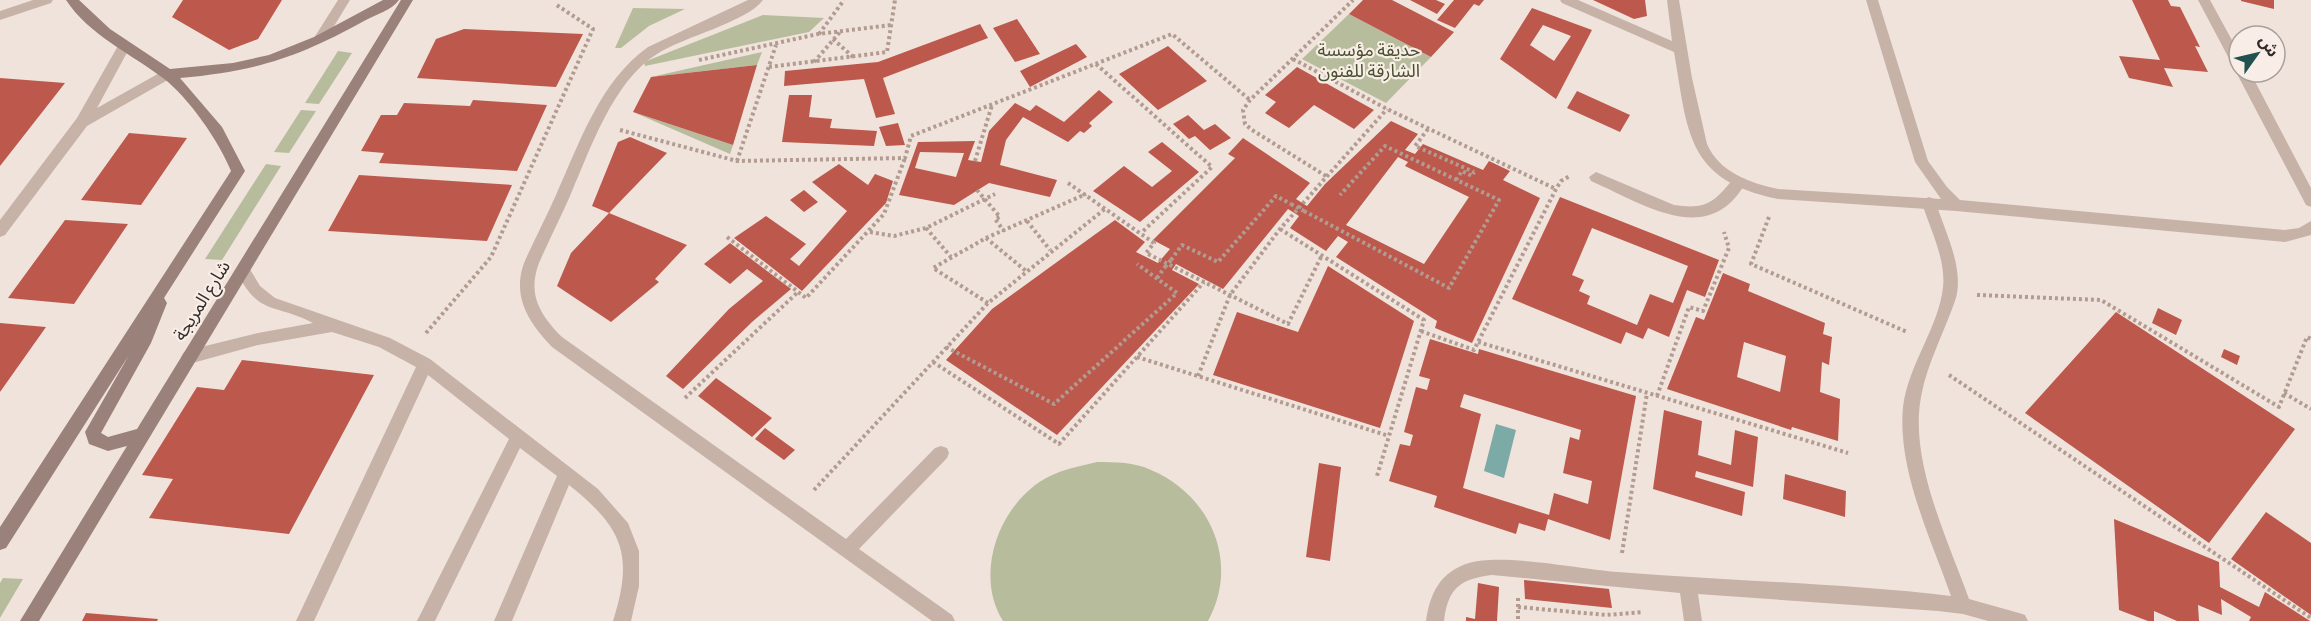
<svg xmlns="http://www.w3.org/2000/svg" width="2311" height="621" font-family="Manrope,'Noto Sans Arabic',sans-serif">
<rect width="100%" height="100%" fill="#f0e3db"/>
<path fill="#b7bd9c" d="M 633,8 L 685,9 L 649,26 L 621,48 L 615,48 Z
M 1349,14 L 1431,57 L 1386,103 L 1302,59 Z
M 763,15 L 824,18 L 809,32 L 645,66 L 644,62 Z
M 338,51 L 352,53 L 319,104 L 305,103 Z
M 762,52 L 757,65 L 651,77 Z
M 301,110 L 316,111 L 289,153 L 274,152 Z
M 633,112 L 733,145 L 730,154 Z
M 266,164 L 281,166 L 222,260 L 205,259 Z
M 1097,462 C 1116,462 1134,462 1151,470 C 1211,495 1240,563 1208,621 L 1003,621 C 973,573 1000,502 1048,477 C 1064,469 1080,466 1097,462 Z
M 3,578 L 23,579 L 0,618 L 0,583 Z"/>
<path fill="#7caaa6" d="M 1496,424 L 1516,430 L 1504,478 L 1484,471 Z"/>
<path fill="#bc584c" fill-rule="evenodd" d="M 183,0 L 282,0 L 258,39 L 229,50 L 172,17 Z
M 1363,0 L 1392,0 L 1454,32 L 1431,57 L 1349,14 Z
M 1410,0 L 1436,0 L 1445,4 L 1437,14 Z
M 1454,0 L 1484,0 L 1479,6 L 1474,4 L 1455,28 L 1437,20 Z
M 1593,0 L 1645,0 L 1647,16 L 1634,19 Z
M 2132,0 L 2168,0 L 2171,6 L 2180,7 L 2200,47 L 2195,46 L 2208,72 L 2164,68 L 2173,87 L 2129,78 L 2119,56 L 2160,60 Z
M 2241,0 L 2274,0 L 2274,9 L 2241,1 Z
M 1532,8 L 1592,30 L 1556,99 L 1500,59 ZM 1543,25 L 1571,36 L 1554,61 L 1530,45 Z
M 1017,19 L 1040,54 L 1015,62 L 993,28 Z
M 980,24 L 988,38 L 883,78 L 895,114 L 876,118 L 864,79 L 784,86 L 785,71 L 878,62 Z
M 464,29 L 583,34 L 556,87 L 417,78 L 436,39 Z
M 1076,44 L 1087,57 L 1030,87 L 1020,71 Z
M 1168,46 L 1207,81 L 1158,110 L 1119,74 Z
M 757,65 L 733,145 L 633,112 L 651,77 Z
M 1297,67 L 1374,110 L 1354,129 L 1314,105 L 1289,128 L 1265,113 L 1276,102 L 1265,95 Z
M 0,78 L 65,83 L 0,166 Z
M 1099,90 L 1113,102 L 1089,123 L 1092,126 L 1084,133 L 1080,131 L 1068,142 L 1023,117 L 1006,140 L 1000,165 L 1057,180 L 1050,197 L 989,183 L 954,205 L 899,195 L 918,142 L 975,141 L 968,160 L 981,162 L 989,131 L 1015,103 L 1030,111 L 1036,105 L 1064,122 ZM 920,152 L 964,153 L 956,177 L 915,168 Z
M 1577,91 L 1630,115 L 1620,132 L 1567,108 Z
M 789,95 L 812,95 L 809,117 L 832,119 L 830,128 L 877,131 L 874,146 L 782,142 Z
M 473,100 L 547,105 L 517,171 L 379,163 L 384,153 L 361,151 L 381,115 L 397,115 L 404,103 L 470,106 Z
M 1188,115 L 1204,130 L 1215,124 L 1231,138 L 1210,150 L 1195,136 L 1189,139 L 1173,124 Z
M 1391,121 L 1418,134 L 1405,150 L 1415,154 L 1423,144 L 1483,170 L 1489,161 L 1510,171 L 1503,180 L 1540,198 L 1472,343 L 1435,328 L 1437,321 L 1336,257 L 1348,242 L 1338,236 L 1326,251 L 1290,228 L 1299,216 L 1288,209 L 1223,289 L 1176,264 L 1172,270 L 1199,284 L 1057,435 L 946,360 L 992,309 L 1115,220 L 1145,242 L 1136,252 L 1158,263 L 1170,249 L 1153,240 L 1235,158 L 1228,154 L 1243,138 L 1310,183 L 1296,199 L 1307,206 L 1325,184 ZM 1398,157 L 1408,162 L 1405,166 L 1469,197 L 1424,264 L 1346,225 Z
M 898,123 L 905,145 L 886,146 L 879,127 Z
M 129,133 L 187,138 L 141,205 L 81,200 Z
M 630,137 L 667,153 L 609,213 L 687,245 L 655,279 L 659,282 L 611,322 L 557,286 L 571,253 L 609,213 L 592,206 L 618,142 Z
M 1162,142 L 1199,172 L 1140,222 L 1093,191 L 1124,166 L 1152,187 L 1172,171 L 1148,152 Z
M 839,164 L 868,185 L 875,174 L 893,181 L 886,203 L 802,291 L 734,238 L 766,216 L 806,244 L 790,259 L 799,266 L 847,211 L 812,182 Z
M 359,175 L 512,185 L 487,241 L 328,231 Z
M 804,190 L 818,202 L 804,212 L 790,200 Z
M 1560,197 L 1719,260 L 1705,297 L 1687,290 L 1669,337 L 1648,328 L 1643,339 L 1626,332 L 1621,344 L 1512,299 ZM 1592,228 L 1688,266 L 1673,303 L 1650,294 L 1637,325 L 1587,304 L 1590,296 L 1579,291 L 1584,280 L 1572,275 Z
M 65,220 L 128,224 L 74,304 L 8,298 Z
M 730,243 L 791,289 L 752,322 L 683,389 L 666,376 L 729,309 L 763,281 L 747,269 L 730,284 L 704,264 Z
M 1328,266 L 1414,321 L 1380,428 L 1213,375 L 1237,312 L 1298,332 Z
M 1723,273 L 1750,284 L 1748,291 L 1825,323 L 1823,334 L 1832,337 L 1829,365 L 1822,362 L 1820,392 L 1840,399 L 1838,441 L 1792,427 L 1791,430 L 1667,389 L 1696,317 L 1704,320 ZM 1744,342 L 1786,356 L 1780,392 L 1737,377 Z
M 2158,308 L 2182,320 L 2176,335 L 2152,323 Z
M 2116,312 L 2295,429 L 2209,543 L 2025,413 Z
M 0,323 L 46,327 L 0,392 Z
M 1430,339 L 1478,354 L 1479,349 L 1636,396 L 1610,540 L 1548,519 L 1545,531 L 1519,523 L 1516,534 L 1434,507 L 1437,496 L 1389,481 L 1400,444 L 1410,446 L 1413,435 L 1404,432 L 1416,387 L 1427,390 L 1430,379 L 1419,376 ZM 1464,394 L 1581,430 L 1579,440 L 1570,437 L 1563,473 L 1592,481 L 1588,504 L 1554,493 L 1549,515 L 1463,488 L 1481,414 L 1460,407 Z
M 2224,349 L 2240,356 L 2237,365 L 2221,357 Z
M 242,360 L 374,375 L 289,534 L 149,518 L 173,479 L 142,475 L 197,387 L 224,390 Z
M 716,378 L 772,418 L 752,437 L 698,396 Z
M 1664,410 L 1702,421 L 1698,455 L 1731,465 L 1735,430 L 1758,437 L 1753,487 L 1696,471 L 1695,477 L 1745,492 L 1742,516 L 1653,489 Z
M 765,428 L 795,450 L 784,460 L 755,439 Z
M 1319,463 L 1341,467 L 1330,561 L 1306,557 Z
M 1785,474 L 1846,491 L 1845,517 L 1783,499 Z
M 2266,512 L 2311,543 L 2311,615 L 2231,559 Z
M 2114,519 L 2219,562 L 2220,587 L 2259,607 L 2265,592 L 2310,621 L 2249,621 L 2251,617 L 2221,599 L 2222,615 L 2198,605 L 2199,621 L 2177,621 L 2154,611 L 2154,621 L 2148,621 L 2119,610 Z
M 1524,580 L 1609,589 L 1612,608 L 1525,599 Z
M 1478,583 L 1499,587 L 1497,621 L 1466,621 L 1466,617 L 1475,619 Z
M 86,613 L 158,619 L 157,621 L 82,621 Z"/>
<g fill="none" stroke-linecap="round" stroke-linejoin="round">
<path stroke="#b29c92" stroke-width="4" stroke-dasharray="3 3" stroke-linecap="butt" d="M 819,34 L 844,0
M 833,39 L 853,57
M 1293,59 L 1387,109 L 1556,189
M 699,60 L 818,34 L 891,25
M 814,62 L 840,32
M 1096,64 L 1212,167 L 1141,233
M 769,67 L 887,52 L 895,0
M 1428,129 L 1415,146 L 1474,172
M 620,130 L 737,161 L 905,158 L 911,136 L 1172,34 L 1250,100
M 737,161 L 776,45
M 975,161 L 992,105
M 1326,176 L 1252,130 L 1245,124 L 1243,110 L 1250,100 L 1353,0
M 1456,180 L 1462,171 L 1472,176 L 1474,172
M 1068,183 L 1154,243 L 1146,253 L 1288,324 L 1322,255
M 977,190 L 1000,217 L 995,219 L 1004,231
M 1304,211 L 1449,288 L 1499,200 L 1385,146 L 1340,195
M 1769,217 L 1751,264 L 1907,332
M 1027,221 L 1050,250
M 926,228 L 951,257
M 1280,229 L 1424,320 L 1377,476
M 870,232 L 894,236 L 926,228 L 995,194
M 727,237 L 806,298 L 884,214 L 905,158
M 986,238 L 1026,271
M 1171,260 L 1182,245 L 1218,262 L 1276,196 L 1291,204
M 1157,278 L 1165,267
M 1977,295 L 2101,300 L 2279,407 L 2307,337 L 2311,339
M 988,303 L 933,268 L 986,238 L 1086,194
M 1421,331 L 1474,350 L 1556,189 L 1561,181 L 1570,176
M 426,333 L 491,257 L 593,29 L 555,4
M 1478,342 L 1848,453
M 946,347 L 1054,404 L 1177,293 L 1137,264
M 1137,357 L 1389,436
M 933,362 L 1059,444 L 1204,282
M 1949,375 L 2311,618
M 1198,376 L 1230,295 L 1280,229 L 1387,109
M 2284,393 L 2311,409
M 1657,396 L 1689,307 L 1703,311 L 1729,248 L 1724,232
M 685,398 L 798,292
M 814,490 L 988,303 L 1106,208
M 1622,553 L 1647,393
M 1518,598 L 1518,621
M 1518,607 L 1606,615 L 1643,612"/>
<path fill="#c7b2a8" fill-rule="evenodd" d="M 33,0 L 53,0 L 51,3 L 0,20 L 0,11 Z
M 748,0 L 763,0 C 747,22 683,37 657,54 C 613,81 590,150 570,196 C 560,219 549,240 539,263 C 527,294 540,315 562,337 L 846,539 L 935,448 L 941,446 L 947,448 L 949,453 L 947,458 L 859,549 L 952,615 L 955,621 L 932,621 L 552,347 C 528,322 512,296 524,263 C 534,240 546,218 556,195 C 579,144 600,81 648,47 Z
M 1596,172 L 1674,205 C 1707,210 1714,202 1734,178 L 1744,178 L 1746,182 C 1709,250 1642,203 1591,181 L 1589,177 Z
M 1929,197 L 1934,199 L 1936,203 C 1945,232 1964,267 1956,298 C 1945,331 1927,363 1921,397 C 1909,461 1948,540 1969,599 L 2019,613 L 2025,615 L 2028,621 L 1988,621 L 1963,614 L 1938,611 L 1698,594 L 1702,621 L 1684,621 L 1680,593 L 1492,575 C 1460,579 1448,588 1444,621 L 1426,621 C 1430,593 1440,572 1469,563 C 1502,553 1580,569 1618,572 C 1729,581 1841,583 1951,596 C 1931,539 1897,469 1903,407 C 1908,365 1939,327 1943,287 C 1946,259 1930,229 1922,203 L 1924,199 Z
M 243,264 L 248,266 L 260,286 L 275,298 L 390,338 L 430,359 L 598,489 L 628,523 L 639,551 L 639,586 L 631,621 L 613,621 C 634,555 623,528 569,485 L 512,621 L 494,621 L 557,476 L 520,448 L 435,621 L 417,621 L 509,439 L 428,375 L 314,621 L 296,621 L 416,367 L 379,347 L 332,332 L 258,345 L 189,364 L 184,362 L 181,357 L 184,352 L 189,350 L 258,333 L 313,323 C 275,303 258,317 236,270 L 238,266 Z"/>
<path fill="#c7b2a8" fill-rule="evenodd" d="M 338,0 L 350,0 L 325,41 L 315,41 L 314,38 Z
M 1560,0 L 1578,0 L 1672,41 L 1667,0 L 1679,0 L 1692,78 L 1707,144 C 1719,172 1750,183 1778,189 L 1941,199 L 1915,162 L 1866,0 L 1878,0 L 1928,161 L 1947,187 L 1960,200 L 2285,230 L 2299,228 L 2311,221 L 2311,235 L 2285,242 L 1956,211 L 1778,199 C 1686,180 1688,133 1674,52 L 1562,3 Z
M 2198,0 L 2210,0 L 2239,53 L 2239,72 L 2250,72 L 2311,188 L 2311,207 L 2306,205 L 2236,72 L 2238,69 L 2234,68 Z
M 124,42 L 130,47 L 97,108 L 163,71 L 173,71 L 175,74 L 173,77 L 87,126 L 5,235 L 0,237 L 0,220 L 77,118 L 119,44 Z"/>
<path fill="#9a817a" fill-rule="evenodd" d="M 66,0 L 79,0 L 110,29 L 170,69 L 233,63 L 269,55 L 314,37 L 383,0 L 399,0 C 392,10 375,15 364,21 C 297,58 256,71 180,78 L 222,127 L 245,171 L 164,298 L 167,303 L 151,343 L 101,433 L 108,437 L 137,429 L 401,0 L 413,0 L 39,621 L 20,621 L 127,446 L 108,451 L 89,444 L 85,432 L 129,355 L 6,548 L 0,550 L 0,527 L 231,171 C 219,141 188,97 163,78 C 130,53 89,35 66,0 Z"/>
<path stroke="#b29c92" stroke-width="4" stroke-dasharray="3 3" stroke-linecap="butt" d="M 1291,204 L 1304,211
M 1165,267 L 1171,260"/>
</g>
<g text-anchor="middle" dominant-baseline="central" stroke-width="4.5" stroke-linejoin="round" paint-order="stroke">
<g font-size="18" fill="#49502d" stroke="#f8eee7">
<text x="1369" y="49">حديقة مؤسسة<tspan x="1369" dy="21">الشارقة للفنون</tspan></text>
</g>
<g font-size="18" fill="#342a28" stroke="#f8eee7">
<text transform="translate(201 300) rotate(-58)">شارع المريجة</text>
</g>
</g>
<g transform="translate(2257 54) rotate(56)"><circle r="28" fill="#f8eee7" stroke="#aaa09b" stroke-width="1.5"/>
<path d="M0-4.5L10 22L0 15L-10 22Z" fill="#21524f"/>
<text y="-9" font-size="16" font-weight="bold" text-anchor="middle" fill="#342a28">ش</text>
</g>
</svg>
